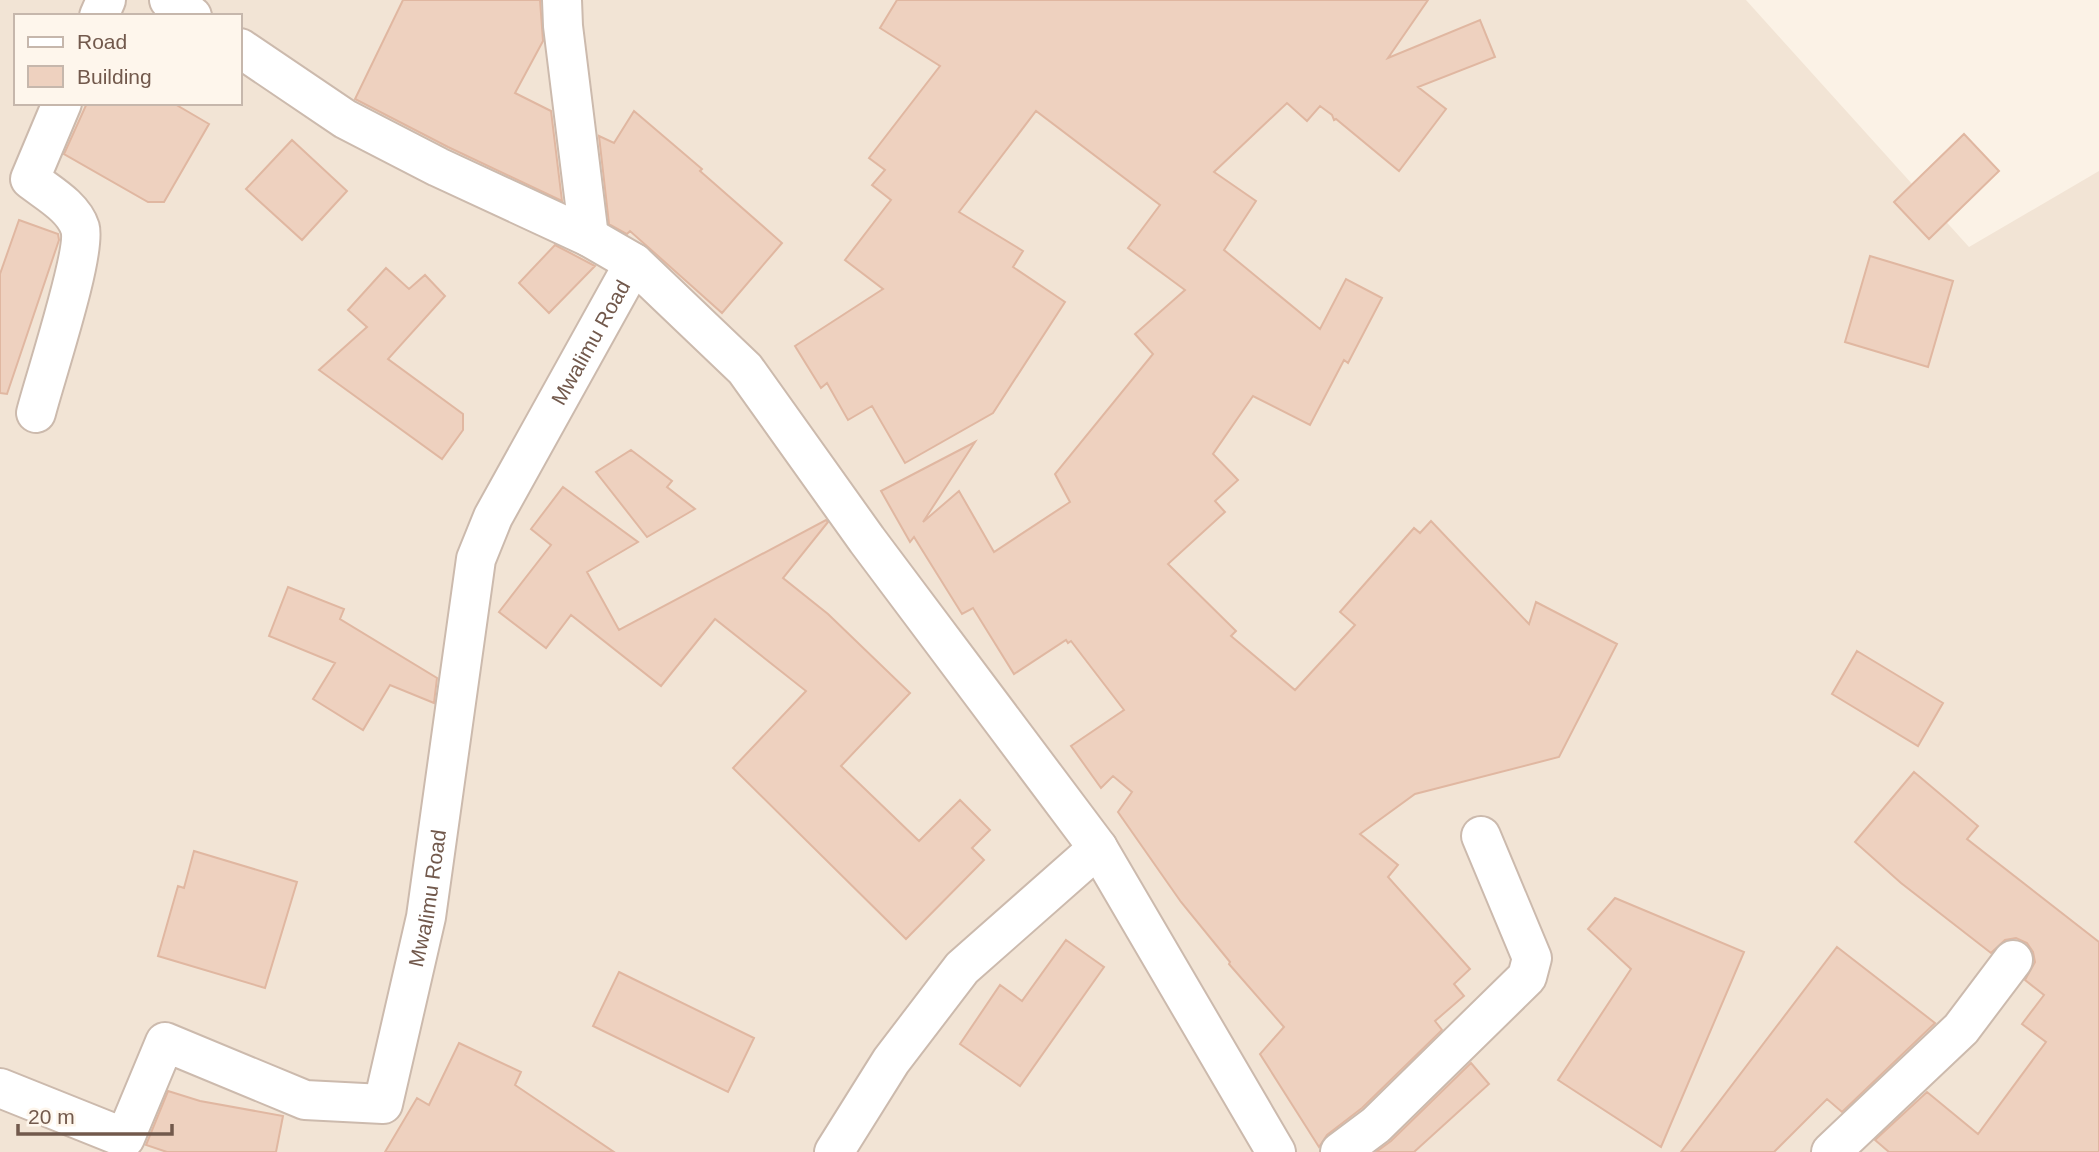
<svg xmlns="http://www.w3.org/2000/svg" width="2099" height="1152" font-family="Helvetica,sans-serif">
<rect width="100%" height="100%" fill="#fbf2e6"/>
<path fill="#f2e4d5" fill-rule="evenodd" d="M 0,0 L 1746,0 L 1969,247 L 2099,171 L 2099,1152 L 0,1152 ZM 16,16 L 240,16 L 240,103 L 16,103 Z"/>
<path fill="#eed1bf" stroke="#e0b7a1" stroke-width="2" d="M 403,0 L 540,0 L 543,41 L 515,93 L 551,111 L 562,201 L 448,147 L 355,99 Z
M 897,0 L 1428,0 L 1388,58 L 1480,20 L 1495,57 L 1418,87 L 1446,109 L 1399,171 L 1336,119 L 1334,120 L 1332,115 L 1320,106 L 1307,121 L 1287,103 L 1214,172 L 1256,201 L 1224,250 L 1320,329 L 1346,279 L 1382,298 L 1348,363 L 1344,360 L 1310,425 L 1253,396 L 1213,454 L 1238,480 L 1215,501 L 1225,512 L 1168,564 L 1236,631 L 1231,636 L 1295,690 L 1355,625 L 1340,612 L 1414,528 L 1420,533 L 1431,521 L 1529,624 L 1536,602 L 1617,644 L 1559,757 L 1415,794 L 1360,834 L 1398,865 L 1388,877 L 1470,969 L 1454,984 L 1464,996 L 1435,1021 L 1442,1030 L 1362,1108 L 1327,1135 L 1319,1147 L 1260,1054 L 1284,1027 L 1229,964 L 1230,962 L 1181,902 L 1118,812 L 1132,792 L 1113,776 L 1101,788 L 1071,746 L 1124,710 L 1071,641 L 1068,643 L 1066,640 L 1014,674 L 973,608 L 962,614 L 914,537 L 910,542 L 881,491 L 975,442 L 923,522 L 959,491 L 994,552 L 1070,502 L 1055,474 L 1153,354 L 1135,334 L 1185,290 L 1128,248 L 1160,205 L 1036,111 L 959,212 L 1023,251 L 1013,267 L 1065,302 L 993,413 L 905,463 L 872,406 L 848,420 L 827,383 L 821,388 L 795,346 L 883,289 L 845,260 L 891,200 L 872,185 L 885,170 L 869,158 L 940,66 L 880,28 Z
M 87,103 L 173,103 L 209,124 L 164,202 L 148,202 L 64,154 Z
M 634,111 L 702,169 L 700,171 L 782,243 L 722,313 L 630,231 L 627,234 L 609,224 L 599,136 L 614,143 Z
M 1964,134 L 1999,171 L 1929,239 L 1894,202 Z
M 292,140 L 347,191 L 302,240 L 246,189 Z
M 19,220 L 58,234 L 59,240 L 7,394 L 0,393 L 0,274 Z
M 555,245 L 595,266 L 549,313 L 519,283 Z
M 1870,256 L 1953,281 L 1928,367 L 1845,342 Z
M 386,268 L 409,289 L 425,275 L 445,296 L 388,359 L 463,414 L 463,430 L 442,459 L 319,370 L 367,327 L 348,310 Z
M 631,450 L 672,481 L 667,487 L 695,509 L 647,537 L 596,472 Z
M 563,487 L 638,542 L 587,572 L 619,630 L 826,520 L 828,522 L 783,578 L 828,614 L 910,693 L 841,766 L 919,841 L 960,800 L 990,830 L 972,848 L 984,860 L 906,939 L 733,768 L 806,691 L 715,619 L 661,686 L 571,615 L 546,648 L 499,612 L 551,545 L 531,529 Z
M 288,587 L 344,609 L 340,619 L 437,678 L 434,703 L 390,685 L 363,730 L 313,699 L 335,663 L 269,636 Z
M 1857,651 L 1943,703 L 1918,746 L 1832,694 Z
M 1914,772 L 1978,826 L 1967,839 L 2099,942 L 2099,1152 L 1889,1152 L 1875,1140 L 1927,1092 L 1978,1134 L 2046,1042 L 2022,1024 L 2044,995 L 2025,980 L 2035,962 L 2033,952 L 2027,943 L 2016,938 L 2005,940 L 1991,953 L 1901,883 L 1855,842 Z
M 194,851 L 297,882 L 265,988 L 158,956 L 178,886 L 184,888 Z
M 1615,898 L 1744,952 L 1661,1147 L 1558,1080 L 1631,969 L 1588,929 Z
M 1066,940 L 1104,967 L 1020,1086 L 960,1044 L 1000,985 L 1022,1001 Z
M 1837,947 L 1935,1023 L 1842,1112 L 1827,1099 L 1774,1152 L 1681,1152 Z
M 619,972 L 754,1038 L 728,1092 L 593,1026 Z
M 459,1043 L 521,1072 L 515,1085 L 614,1152 L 385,1152 L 417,1098 L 429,1105 Z
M 1471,1063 L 1489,1084 L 1414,1152 L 1376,1152 L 1391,1141 Z
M 168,1091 L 200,1101 L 283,1116 L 276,1152 L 167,1152 L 146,1145 Z"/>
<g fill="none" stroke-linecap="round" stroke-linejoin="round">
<g stroke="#ccbaad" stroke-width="42">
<g id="minor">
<path d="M 169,0 L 192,16"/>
<path d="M 562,0 L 563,26 L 589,237"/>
<path d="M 99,16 L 106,0"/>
<path d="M 240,48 L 345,119 L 438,167 L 589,237 L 634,263 L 745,369 L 867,540 L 1098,848 L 1276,1152"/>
<path d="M 36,413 C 44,381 87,252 80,228 C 73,206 46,192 30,179 L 62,103"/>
<path id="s1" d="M 0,1088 L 125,1138 L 165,1042 L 305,1100 L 383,1104 L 426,917 L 476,559 L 493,517 L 634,263"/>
<path d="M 834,1152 L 891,1061 L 962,968 L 1098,848"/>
<path d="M 1340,1152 L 1376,1125 L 1527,977 L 1532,958 L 1481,836"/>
<path d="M 1831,1152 L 1961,1029 L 2013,960"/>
</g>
</g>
<use href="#minor" stroke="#fff" stroke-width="38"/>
</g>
<g text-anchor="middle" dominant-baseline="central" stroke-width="5" stroke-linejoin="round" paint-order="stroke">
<g font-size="21" fill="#72594c" stroke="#fef6ec">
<text stroke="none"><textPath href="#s1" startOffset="1267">Mwalimu Road</textPath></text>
<text stroke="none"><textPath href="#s1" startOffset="679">Mwalimu Road</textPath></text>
</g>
</g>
<rect x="14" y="14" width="228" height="91" fill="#fef6ec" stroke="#c6b7ac" stroke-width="2"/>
<rect x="28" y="37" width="35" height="10" fill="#ffffff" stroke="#c6b7ac" stroke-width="2"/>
<text x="77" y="49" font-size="21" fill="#72594c">Road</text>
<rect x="28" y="66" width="35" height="21" fill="#eed1bf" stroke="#c6b7ac" stroke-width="2"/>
<text x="77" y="84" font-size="21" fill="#72594c">Building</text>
<path d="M18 1124v10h154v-10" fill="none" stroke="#72594c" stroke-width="3.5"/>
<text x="28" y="1124" font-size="21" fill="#72594c" stroke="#fef6ec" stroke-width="5" paint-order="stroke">20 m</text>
</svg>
